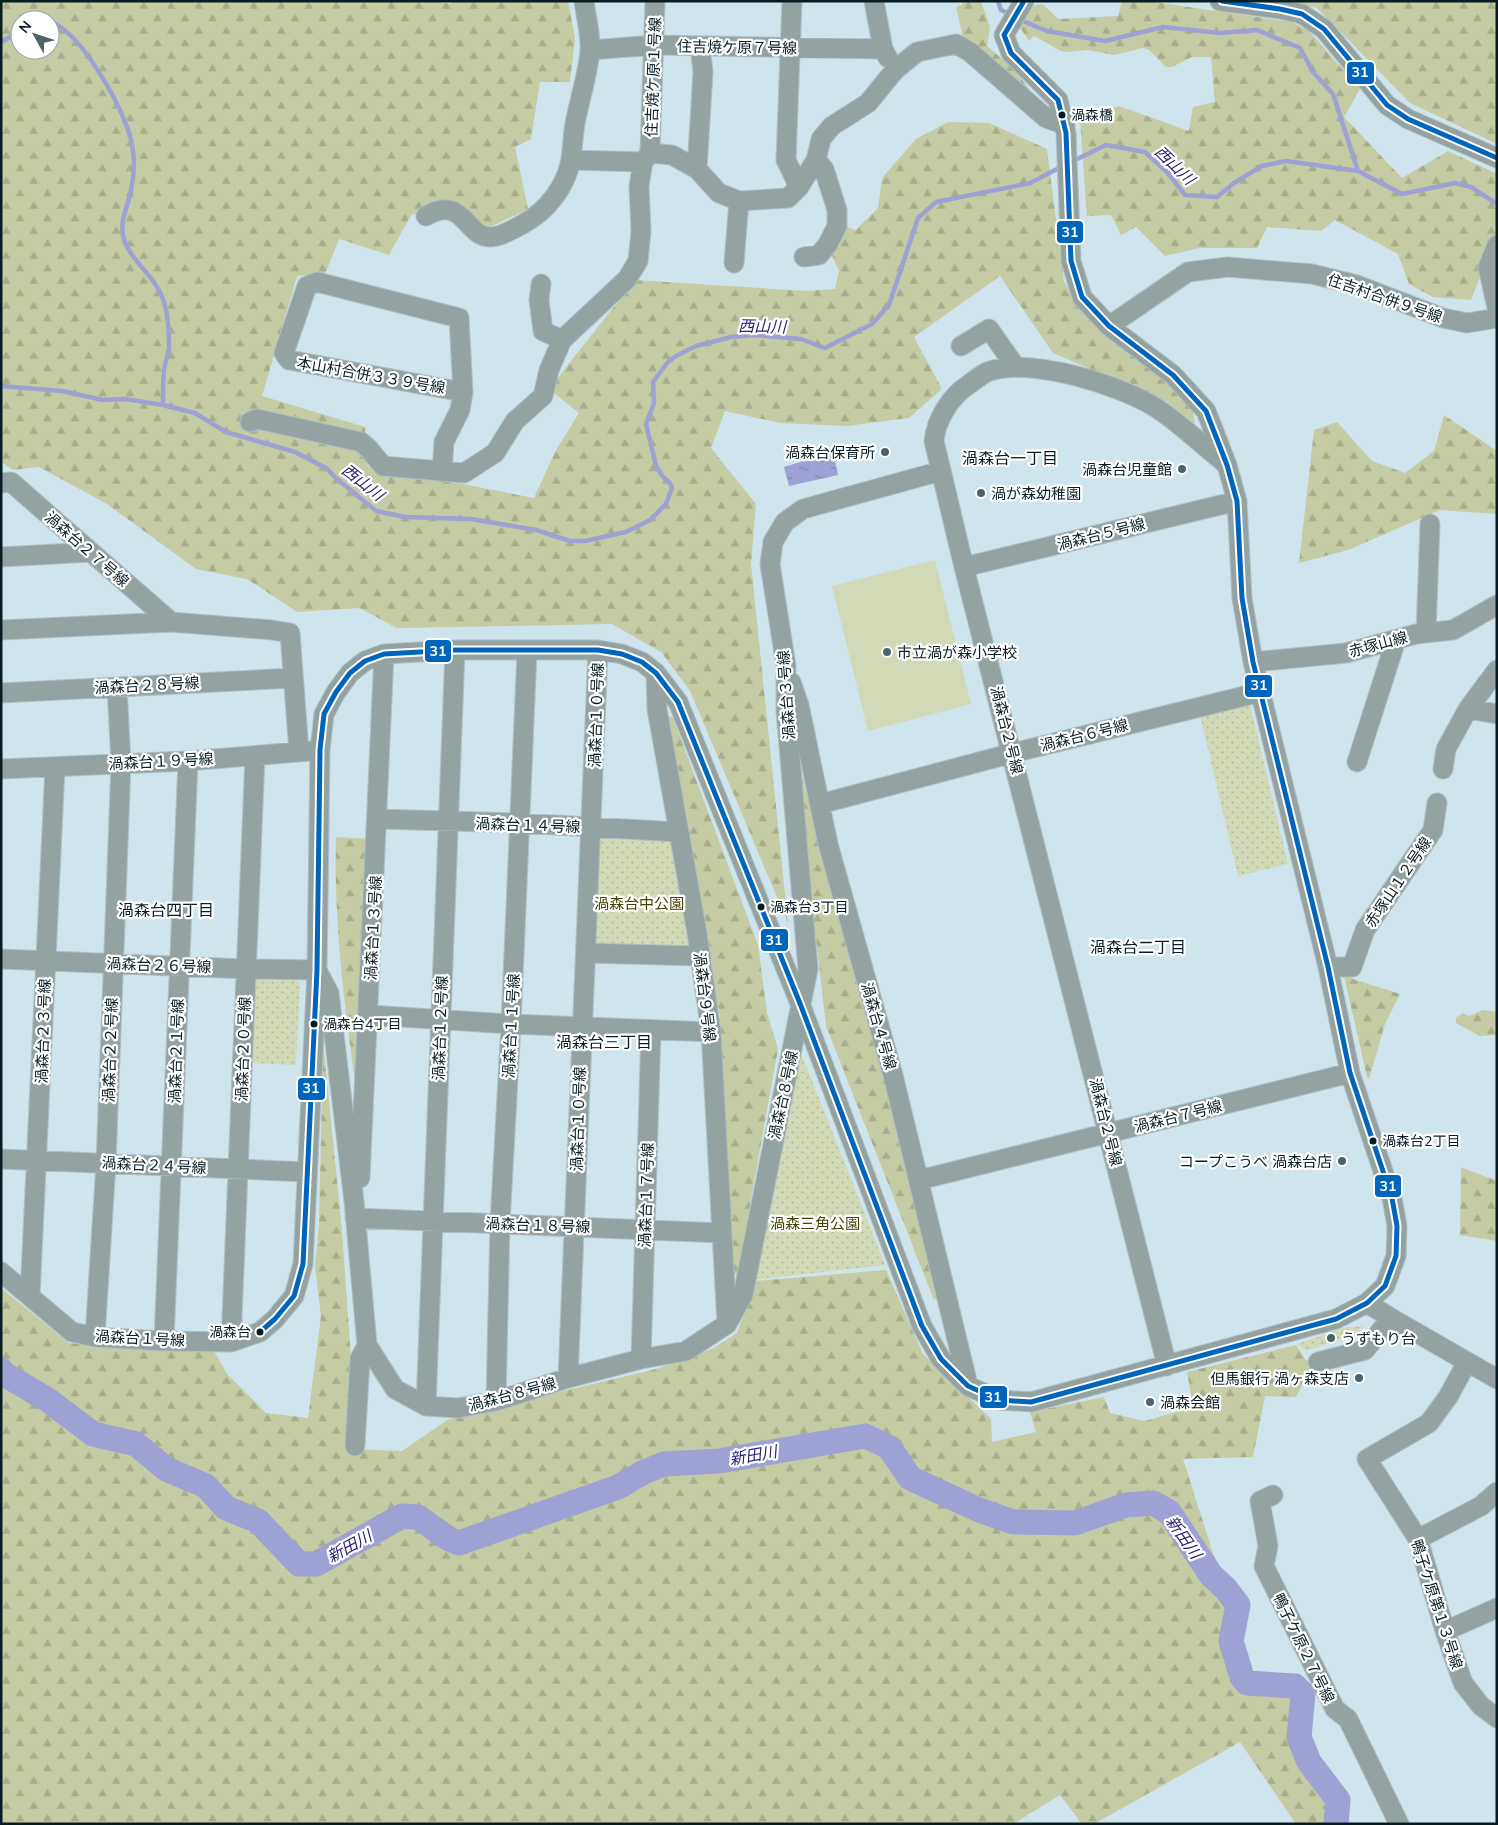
<svg xmlns="http://www.w3.org/2000/svg" width="1498" height="1825" font-family="Mulish,'Noto Sans JP',sans-serif">
<defs>
<pattern id="green-dots" width="8" height="8" patternUnits="userSpaceOnUse" patternTransform="scale(1.25)"><rect width="8" height="8" fill="#d2d9b6"/><path d="M2 2h.1M6 6h.1" fill="none" stroke="#b3ba9c" stroke-width="1.8" stroke-linecap="round"/></pattern>
<pattern id="forest-firs" width="22" height="20" patternUnits="userSpaceOnUse" patternTransform="scale(1.25)"><rect width="22" height="20" fill="#c5cba3"/><path d="M5 1l3.5 6h-7zM16 11l3.5 6h-7z" fill="#a8ae8c"/></pattern>
<pattern id="water-ripples" width="26" height="14" patternUnits="userSpaceOnUse" patternTransform="scale(1.25)"><rect width="26" height="14" fill="#9da1d4"/><path d="M2 4q2-2 4 0t4 0M15 11q2-2 4 0t4 0" fill="none" stroke="#7e82ac"/></pattern>
</defs>
<rect width="100%" height="100%" fill="#cfe4ed"/>
<path fill="url(#green-dots)" d="M 1249,700 L 1288,864 L 1238,876 L 1199,711 Z
M 596,834 L 674,838 L 693,950 L 592,947 Z
M 257,976 L 294,977 L 300,983 L 296,1065 L 249,1063 L 252,981 Z
M 800,1050 L 885,1265 L 754,1280 Z
M 1363,1326 L 1355,1334 L 1306,1351 L 1297,1344 L 1343,1328 Z"/>
<path fill="url(#forest-firs)" fill-rule="evenodd" d="M 1,1 L 435,1 L 451,4 L 452,1 L 568,1 L 575,38 L 570,82 L 540,82 L 531,139 L 515,147 L 528,209 L 488,228 L 452,202 L 411,215 L 389,255 L 339,239 L 325,274 L 297,276 L 262,396 L 365,427 L 368,466 L 534,498 L 556,450 L 579,413 L 549,389 L 635,280 L 806,291 L 835,289 L 839,271 L 829,249 L 841,225 L 856,230 L 878,208 L 882,178 L 916,139 L 948,122 L 989,123 L 1047,149 L 1064,282 L 1087,314 L 1179,389 L 1192,407 L 1195,424 L 1167,402 L 1053,353 L 1000,276 L 914,337 L 942,389 L 909,418 L 846,426 L 780,423 L 725,411 L 711,448 L 756,504 L 751,564 L 788,923 L 690,691 L 661,652 L 612,624 L 397,628 L 359,608 L 297,612 L 247,579 L 196,569 L 107,504 L 39,467 L 13,470 L 1,462 ZM 20,20 L 50,20 L 50,50 L 20,50 Z
M 962,1 L 981,1 L 990,27 L 987,46 L 1016,71 L 1032,93 L 963,37 L 956,7 L 963,4 Z
M 1122,1 L 1148,1 L 1291,22 L 1308,30 L 1360,89 L 1344,117 L 1402,178 L 1448,151 L 1497,174 L 1497,267 L 1482,272 L 1471,300 L 1433,297 L 1409,284 L 1398,254 L 1335,220 L 1321,231 L 1267,227 L 1257,248 L 1199,248 L 1165,256 L 1136,227 L 1121,235 L 1111,215 L 1087,216 L 1080,120 L 1119,106 L 1189,131 L 1193,107 L 1215,102 L 1211,57 L 1192,57 L 1172,67 L 1166,67 L 1148,49 L 1142,48 L 1114,55 L 1088,50 L 1066,52 L 1061,51 L 1034,36 L 1029,41 L 1021,29 L 1015,28 C 1020,20 1031,0 1043,5 C 1048,8 1053,14 1058,19 L 1118,16 Z
M 1278,1 L 1497,1 L 1497,144 L 1410,103 L 1317,8 Z
M 1444,415 L 1497,451 L 1497,514 L 1440,510 L 1348,550 L 1299,563 L 1314,430 L 1337,422 L 1372,461 L 1405,473 L 1434,451 Z
M 663,713 L 673,718 L 758,945 L 767,1013 L 778,1049 L 738,1272 L 733,1277 L 720,1016 Z
M 790,714 L 804,784 L 858,970 L 939,1293 L 934,1300 L 826,1026 Z
M 336,837 L 370,839 L 363,1138 C 349,1039 333,937 336,837 Z
M 1344,976 L 1400,994 L 1385,1024 L 1369,1079 L 1367,1077 Z
M 1483,1010 L 1497,1012 L 1497,1035 L 1480,1036 L 1456,1023 L 1456,1018 L 1463,1013 L 1469,1016 Z
M 323,1041 L 342,1231 L 351,1358 L 350,1449 L 402,1451 L 447,1420 L 462,1415 L 656,1369 L 712,1349 L 737,1333 L 756,1281 L 886,1270 L 923,1354 L 991,1419 L 992,1442 L 1036,1432 L 1030,1412 L 1104,1397 L 1110,1413 L 1145,1421 L 1193,1407 L 1187,1372 L 1296,1345 L 1305,1359 L 1312,1364 L 1296,1397 L 1265,1396 L 1253,1457 L 1183,1459 L 1243,1647 L 1252,1689 L 1288,1692 L 1328,1814 L 1328,1824 L 1296,1824 L 1240,1742 L 1094,1824 L 1082,1824 L 1060,1795 L 1013,1824 L 1,1824 L 1,1288 L 69,1343 L 214,1351 L 227,1374 L 266,1413 L 308,1418 L 321,1316 L 315,1266 L 319,1225 Z
M 1461,1167 L 1497,1181 L 1497,1241 L 1460,1235 Z"/>
<path fill="#d2d9b6" d="M 935,560 L 971,704 L 868,731 L 832,586 Z"/>
<path fill="url(#water-ripples)" d="M 833,452 L 838,475 L 789,486 L 784,467 Z"/>
<g fill="none" stroke-linecap="round" stroke-linejoin="round">
<path stroke="#9da1d4" stroke-width="4.5" d="M 998,1 L 1001,10 L 1012,15
M 1018,19 L 1047,31 L 1105,41 L 1163,27 L 1220,33 L 1257,30 L 1300,48 L 1313,72 L 1333,94 L 1358,171
M 50,21 C 81,34 115,95 127,127 C 131,136 133,150 134,160 C 134,170 133,181 131,191 C 128,206 120,219 123,235 C 128,260 155,275 163,299 C 168,313 169,333 169,348 C 168,355 165,363 164,370 C 163,382 163,393 163,405
M 1,42 L 20,31
M 1073,161 L 1106,145 L 1145,152 L 1167,172 L 1185,195 L 1217,197 L 1234,183 L 1262,166 L 1286,161 L 1358,171 L 1402,194 L 1455,183 L 1471,187 L 1497,204
M 1,386 L 62,391 L 103,400 L 125,399 L 163,405 L 195,413 L 226,432 L 295,452 L 326,468 L 336,478 L 376,511 L 405,517 L 471,519 L 536,530 L 570,541 L 585,541 L 626,532 L 650,520 L 666,504 L 672,488 L 670,483 L 663,477 L 656,466 L 646,424 L 654,403 L 653,382 L 667,363 L 676,356 L 696,346 L 731,337 L 754,335 L 801,339 L 825,348 L 872,324 L 889,305 L 918,218 L 936,202 L 1030,183 L 1061,167"/>
<path stroke="#9da1d4" stroke-width="25" d="M 1,1370 L 4,1374 L 48,1400 L 93,1434 L 136,1444 L 166,1469 L 206,1486 L 226,1508 L 258,1521 L 299,1564 L 316,1564 L 402,1516 L 418,1517 L 449,1539 L 459,1543 L 618,1487 L 644,1472 L 664,1464 L 719,1461 L 865,1436 L 889,1447 L 910,1478 L 979,1510 L 1013,1522 L 1075,1523 L 1126,1505 L 1153,1503 L 1169,1512 L 1211,1575 L 1226,1589 L 1238,1605 L 1231,1641 L 1242,1677 L 1247,1683 L 1295,1686 L 1303,1694 L 1299,1737 L 1309,1762 L 1338,1800 L 1336,1824"/>
<g stroke="#aebfc6" stroke-width="21">
<path id="minor" d="M 792,1 L 786,160 L 799,187
M 874,1 L 883,49 L 888,58
M 1220,1 L 1280,9 L 1302,14 L 1324,29 L 1387,105 L 1408,119 L 1497,158
M 591,50 L 654,45 L 883,49
M 650,153 L 655,1
M 571,160 L 643,162
M 697,169 L 703,72 L 700,46
M 426,216 C 465,194 465,238 491,237 C 499,237 516,228 523,224 C 547,211 566,187 571,159 C 573,144 573,129 577,114 C 581,95 589,68 590,50 C 591,35 586,17 584,1
M 1497,245 L 1488,267 L 1497,308
M 804,257 L 819,255 L 828,244 L 837,226 L 837,210 L 824,169 L 816,160
M 734,263 L 739,201
M 317,282 L 459,318 L 463,392 L 289,360 L 284,353 L 307,286 Z
M 541,284 L 539,300 L 543,331 L 562,340
M 1109,326 L 1188,272 L 1228,267 L 1312,274 L 1357,285 L 1443,318 L 1467,323 L 1497,318
M 961,346 L 989,329 L 1015,366
M 250,422 L 257,419 L 361,442 L 369,449 L 383,466 L 464,473 L 495,453 L 515,421 L 543,396 L 549,370 L 562,340 L 627,279 L 638,261 L 641,231 L 639,186 L 643,162 L 650,153 L 672,155 L 697,169 L 719,193 L 739,201 L 788,198 L 799,187 L 816,160 L 821,139 L 832,126 L 868,103 L 895,70 L 917,52 L 956,44 L 970,52 L 1046,118 L 1065,125
M 442,472 L 444,442 L 460,410 L 463,392
M 1,483 L 11,482 L 171,622
M 1,557 L 91,552
M 964,567 L 1237,501
M 1,630 L 171,622 L 272,630 L 290,633 L 299,752
M 1426,633 L 1430,524
M 1253,662 L 1346,653 L 1416,634 L 1453,630 L 1497,605
M 1497,670 L 1468,709 L 1497,714
M 656,673 L 657,709 L 697,933 L 711,1032 L 727,1324
M 791,682 L 799,705 L 828,844 L 893,1075 L 968,1385
M 1,693 L 293,678
M 1357,762 L 1396,640
M 1,769 L 188,761 L 311,751
M 1443,769 L 1446,749 L 1468,709
M 820,804 L 1013,753 L 1261,692
M 378,819 L 520,823 L 678,832
M 586,953 L 701,956
M 1,959 L 246,969 L 317,970 L 329,993 L 354,1201 L 367,1345 L 395,1389 L 426,1406 L 458,1408 L 496,1401 L 568,1378 L 641,1359 L 686,1351 L 727,1324 L 743,1295 L 808,969 L 786,711 L 786,666 L 770,564 L 773,542 L 785,522 L 803,509 L 941,471
M 1328,967 L 1352,967 L 1365,930 L 1433,830 L 1437,803
M 369,1015 L 511,1024 L 711,1032
M 1,1159 L 307,1172
M 360,1178 L 384,654
M 919,1180 L 1350,1073
M 355,1218 L 722,1233
M 1,1272 L 72,1332 L 95,1337 L 164,1341 L 231,1342 L 260,1332 L 275,1319 L 294,1296 L 303,1264 L 317,970 L 320,750 L 324,714 L 336,692 L 350,673 L 365,661 L 384,654 L 455,650 L 598,650 L 622,654 L 642,662 L 656,673 L 678,702 L 801,1006 L 922,1326 L 941,1359 L 968,1386 L 999,1400 L 1031,1402 L 1336,1319 L 1367,1303 L 1385,1286 L 1396,1256 L 1397,1226 L 1392,1198 L 1350,1073 L 1328,967 L 1253,662 L 1242,598 L 1237,501 L 1227,465 L 1206,411 L 1173,375 L 1109,326 L 1082,297 L 1071,261 L 1066,133 L 1058,100 L 1011,53 L 1004,35 L 1024,1
M 30,1296 L 55,767
M 1367,1303 L 1391,1318 L 1497,1379
M 95,1337 L 106,1163 L 121,763 L 117,687
M 164,1341 L 188,761
M 231,1342 L 255,756
M 641,1359 L 651,1030
M 1318,1362 L 1365,1350 L 1391,1318
M 1467,1362 L 1448,1397 L 1429,1423 L 1367,1459 L 1418,1539 L 1445,1631 L 1463,1683 L 1481,1706 L 1497,1718
M 1167,1366 L 964,567 L 934,441 C 936,420 950,397 968,385 C 974,381 981,375 987,372 C 1029,356 1121,385 1158,409 C 1182,425 1203,446 1226,464
M 568,1378 L 598,650
M 496,1401 L 500,1223 L 511,1024 L 527,651
M 426,1406 L 455,650
M 355,1446 L 360,1359 L 367,1345
M 1273,1495 L 1260,1501 L 1268,1546 L 1264,1566 L 1335,1709 L 1348,1719 L 1399,1824
M 1418,1539 L 1481,1506 L 1497,1492
M 1445,1631 L 1497,1608"/>
</g>
<use href="#minor" stroke="#94a3a2" stroke-width="19"/>
<g stroke="#fff" stroke-width="9">
<path id="bus-1" d="M 1222,1 L 1280,9 L 1302,14 L 1324,29 L 1387,105 L 1408,119 L 1497,158
M 260,1332 L 275,1319 L 294,1296 L 303,1264 L 317,970 L 320,750 L 324,714 L 336,692 L 350,673 L 365,661 L 384,654 L 455,650 L 598,650 L 622,654 L 642,662 L 656,673 L 678,702 L 801,1006 L 922,1326 L 941,1359 L 968,1386 L 999,1400 L 1031,1402 L 1336,1319 L 1367,1303 L 1385,1286 L 1396,1256 L 1397,1226 L 1392,1198 L 1350,1073 L 1328,967 L 1253,662 L 1242,598 L 1237,501 L 1227,465 L 1206,411 L 1173,375 L 1109,326 L 1082,297 L 1071,261 L 1066,133 L 1058,100 L 1011,53 L 1004,35 L 1024,1"/>
</g>
<use href="#bus-1" stroke="#0065bd" stroke-width="5"/>
</g>
<g fill="#081c23" stroke="#fff" stroke-width="2">
<circle cx="1062" cy="115" r="4.5"/>
<circle cx="761" cy="907" r="4.5"/>
<circle cx="314" cy="1024" r="4.5"/>
<circle cx="1373" cy="1141" r="4.5"/>
<circle cx="260" cy="1332" r="4.5"/>
</g>
<g fill="#4e626a" stroke="#fff" stroke-width="2">
<circle cx="885" cy="452" r="5"/>
<circle cx="1182" cy="469" r="5"/>
<circle cx="981" cy="493" r="5"/>
<circle cx="887" cy="652" r="5"/>
<circle cx="1342" cy="1161" r="5"/>
<circle cx="1331" cy="1338" r="5"/>
<circle cx="1359" cy="1378" r="5"/>
<circle cx="1150" cy="1402" r="5"/>
</g>
<g text-anchor="middle" dominant-baseline="central" stroke-width="4.5" stroke-linejoin="round" paint-order="stroke">
<g font-size="14" fill="#081c23" stroke="#fff" text-anchor="start">
<text x="1071" y="115">渦森橋</text>
<text x="770" y="907">渦森台3丁目</text>
<text x="323" y="1024">渦森台4丁目</text>
<text x="1382" y="1141">渦森台2丁目</text>
<text x="251" y="1332" text-anchor="end">渦森台</text>
</g>
<g font-size="15" fill="#081c23" stroke="#fff">
<text transform="translate(737 47) rotate(1)">住吉焼ケ原７号線</text>
<text transform="translate(653 77) rotate(-88)">住吉焼ケ原１号線</text>
<text transform="translate(1385 298) rotate(19)">住吉村合併９号線</text>
<text transform="translate(371 375) rotate(10)">本山村合併３３９号線</text>
<text transform="translate(1101 534) rotate(-14)">渦森台５号線</text>
<text transform="translate(87 549) rotate(41)">渦森台２７号線</text>
<text transform="translate(1378 644) rotate(-15)">赤塚山線</text>
<text transform="translate(147 685) rotate(-3)">渦森台２８号線</text>
<text transform="translate(786 695) rotate(-94)">渦森台３号線</text>
<text transform="translate(596 715) rotate(-88)">渦森台１０号線</text>
<text transform="translate(1007 730) rotate(76)">渦森台２号線</text>
<text transform="translate(1084 735) rotate(-14)">渦森台６号線</text>
<text transform="translate(161 761) rotate(-3)">渦森台１９号線</text>
<text transform="translate(528 825) rotate(2)">渦森台１４号線</text>
<text transform="translate(1398 882) rotate(-56)">赤塚山１２号線</text>
<text transform="translate(373 928) rotate(-87)">渦森台１３号線</text>
<text transform="translate(159 965) rotate(2)">渦森台２６号線</text>
<text transform="translate(705 997) rotate(83)">渦森台９号線</text>
<text transform="translate(511 1026) rotate(-87)">渦森台１１号線</text>
<text transform="translate(879 1026) rotate(74)">渦森台４号線</text>
<text transform="translate(440 1028) rotate(-88)">渦森台１２号線</text>
<text transform="translate(43 1031) rotate(-88)">渦森台２３号線</text>
<text transform="translate(243 1049) rotate(-88)">渦森台２０号線</text>
<text transform="translate(110 1050) rotate(-88)">渦森台２２号線</text>
<text transform="translate(176 1051) rotate(-88)">渦森台２１号線</text>
<text transform="translate(783 1095) rotate(-78)">渦森台８号線</text>
<text transform="translate(1178 1116) rotate(-14)">渦森台７号線</text>
<text transform="translate(578 1119) rotate(-88)">渦森台１０号線</text>
<text transform="translate(1106 1122) rotate(76)">渦森台２号線</text>
<text transform="translate(154 1165) rotate(3)">渦森台２４号線</text>
<text transform="translate(646 1195) rotate(-88)">渦森台１７号線</text>
<text transform="translate(538 1225) rotate(2)">渦森台１８号線</text>
<text transform="translate(140 1338) rotate(3)">渦森台１号線</text>
<text transform="translate(512 1394) rotate(-15)">渦森台８号線</text>
<text transform="translate(1437 1604) rotate(72)">鴨子ケ原第１３号線</text>
<text transform="translate(1304 1648) rotate(64)">鴨子ケ原２７号線</text>
</g>
<g font-size="15" fill="#081c23" stroke="#fff" text-anchor="end">
<text x="875" y="452">渦森台保育所</text>
<text x="1172" y="469">渦森台児童館</text>
<text x="991" y="493" text-anchor="start">渦が森幼稚園</text>
<text x="897" y="652" text-anchor="start">市立渦が森小学校</text>
<text x="1332" y="1161">コープこうべ 渦森台店</text>
<text x="1341" y="1338" text-anchor="start">うずもり台</text>
<text x="1349" y="1378">但馬銀行 渦ヶ森支店</text>
<text x="1160" y="1402" text-anchor="start">渦森会館</text>
</g>
<g font-size="15" fill="#484300" stroke="#fff">
<text x="639" y="903">渦森台中公園</text>
<text x="815" y="1223">渦森三角公園</text>
</g>
<g font-size="16" font-style="italic" fill="#302072" stroke="#fff">
<text transform="translate(1175 165) rotate(44)">西山川</text>
<text transform="translate(762 326) rotate(1)">西山川</text>
<text transform="translate(363 482) rotate(38)">西山川</text>
<text transform="translate(753 1455) rotate(-10)">新田川</text>
<text transform="translate(1184 1537) rotate(55)">新田川</text>
<text transform="translate(349 1546) rotate(-29)">新田川</text>
</g>
<g font-size="16" fill="#081c23" stroke="#fff">
<text x="1010" y="458">渦森台一丁目</text>
<text x="166" y="910">渦森台四丁目</text>
<text x="1138" y="947">渦森台二丁目</text>
<text x="604" y="1042">渦森台三丁目</text>
</g>
</g>
<g stroke="#fff" stroke-width="2">
<rect x="1346" y="61" width="29" height="24" rx="5" fill="#0065bd"/>
<rect x="1056" y="220" width="28" height="24" rx="5" fill="#0065bd"/>
<rect x="424" y="639" width="28" height="24" rx="5" fill="#0065bd"/>
<rect x="1244" y="674" width="29" height="24" rx="5" fill="#0065bd"/>
<rect x="760" y="928" width="29" height="24" rx="5" fill="#0065bd"/>
<rect x="297" y="1077" width="29" height="24" rx="5" fill="#0065bd"/>
<rect x="1374" y="1174" width="28" height="24" rx="5" fill="#0065bd"/>
<rect x="979" y="1385" width="29" height="24" rx="5" fill="#0065bd"/>
</g>
<g font-size="14" text-anchor="middle" font-weight="bold" fill="#fff">
<text x="1360" y="77">31</text>
<text x="1070" y="237">31</text>
<text x="438" y="656">31</text>
<text x="1259" y="690">31</text>
<text x="774" y="945">31</text>
<text x="311" y="1093">31</text>
<text x="1388" y="1191">31</text>
<text x="993" y="1402">31</text>
</g>
<rect width="1498" height="1825" fill="none" stroke="#081c23" stroke-width="5"/>
<g transform="translate(35 35) rotate(310)"><circle r="24" fill="#ffffff" stroke="#9ca4a7"/>
<path d="M0-4L9 19L0 12L-9 19Z" fill="#4e626a"/>
<text y="-8" font-size="14" font-weight="bold" text-anchor="middle" fill="#081c23">N</text>
</g>
</svg>
